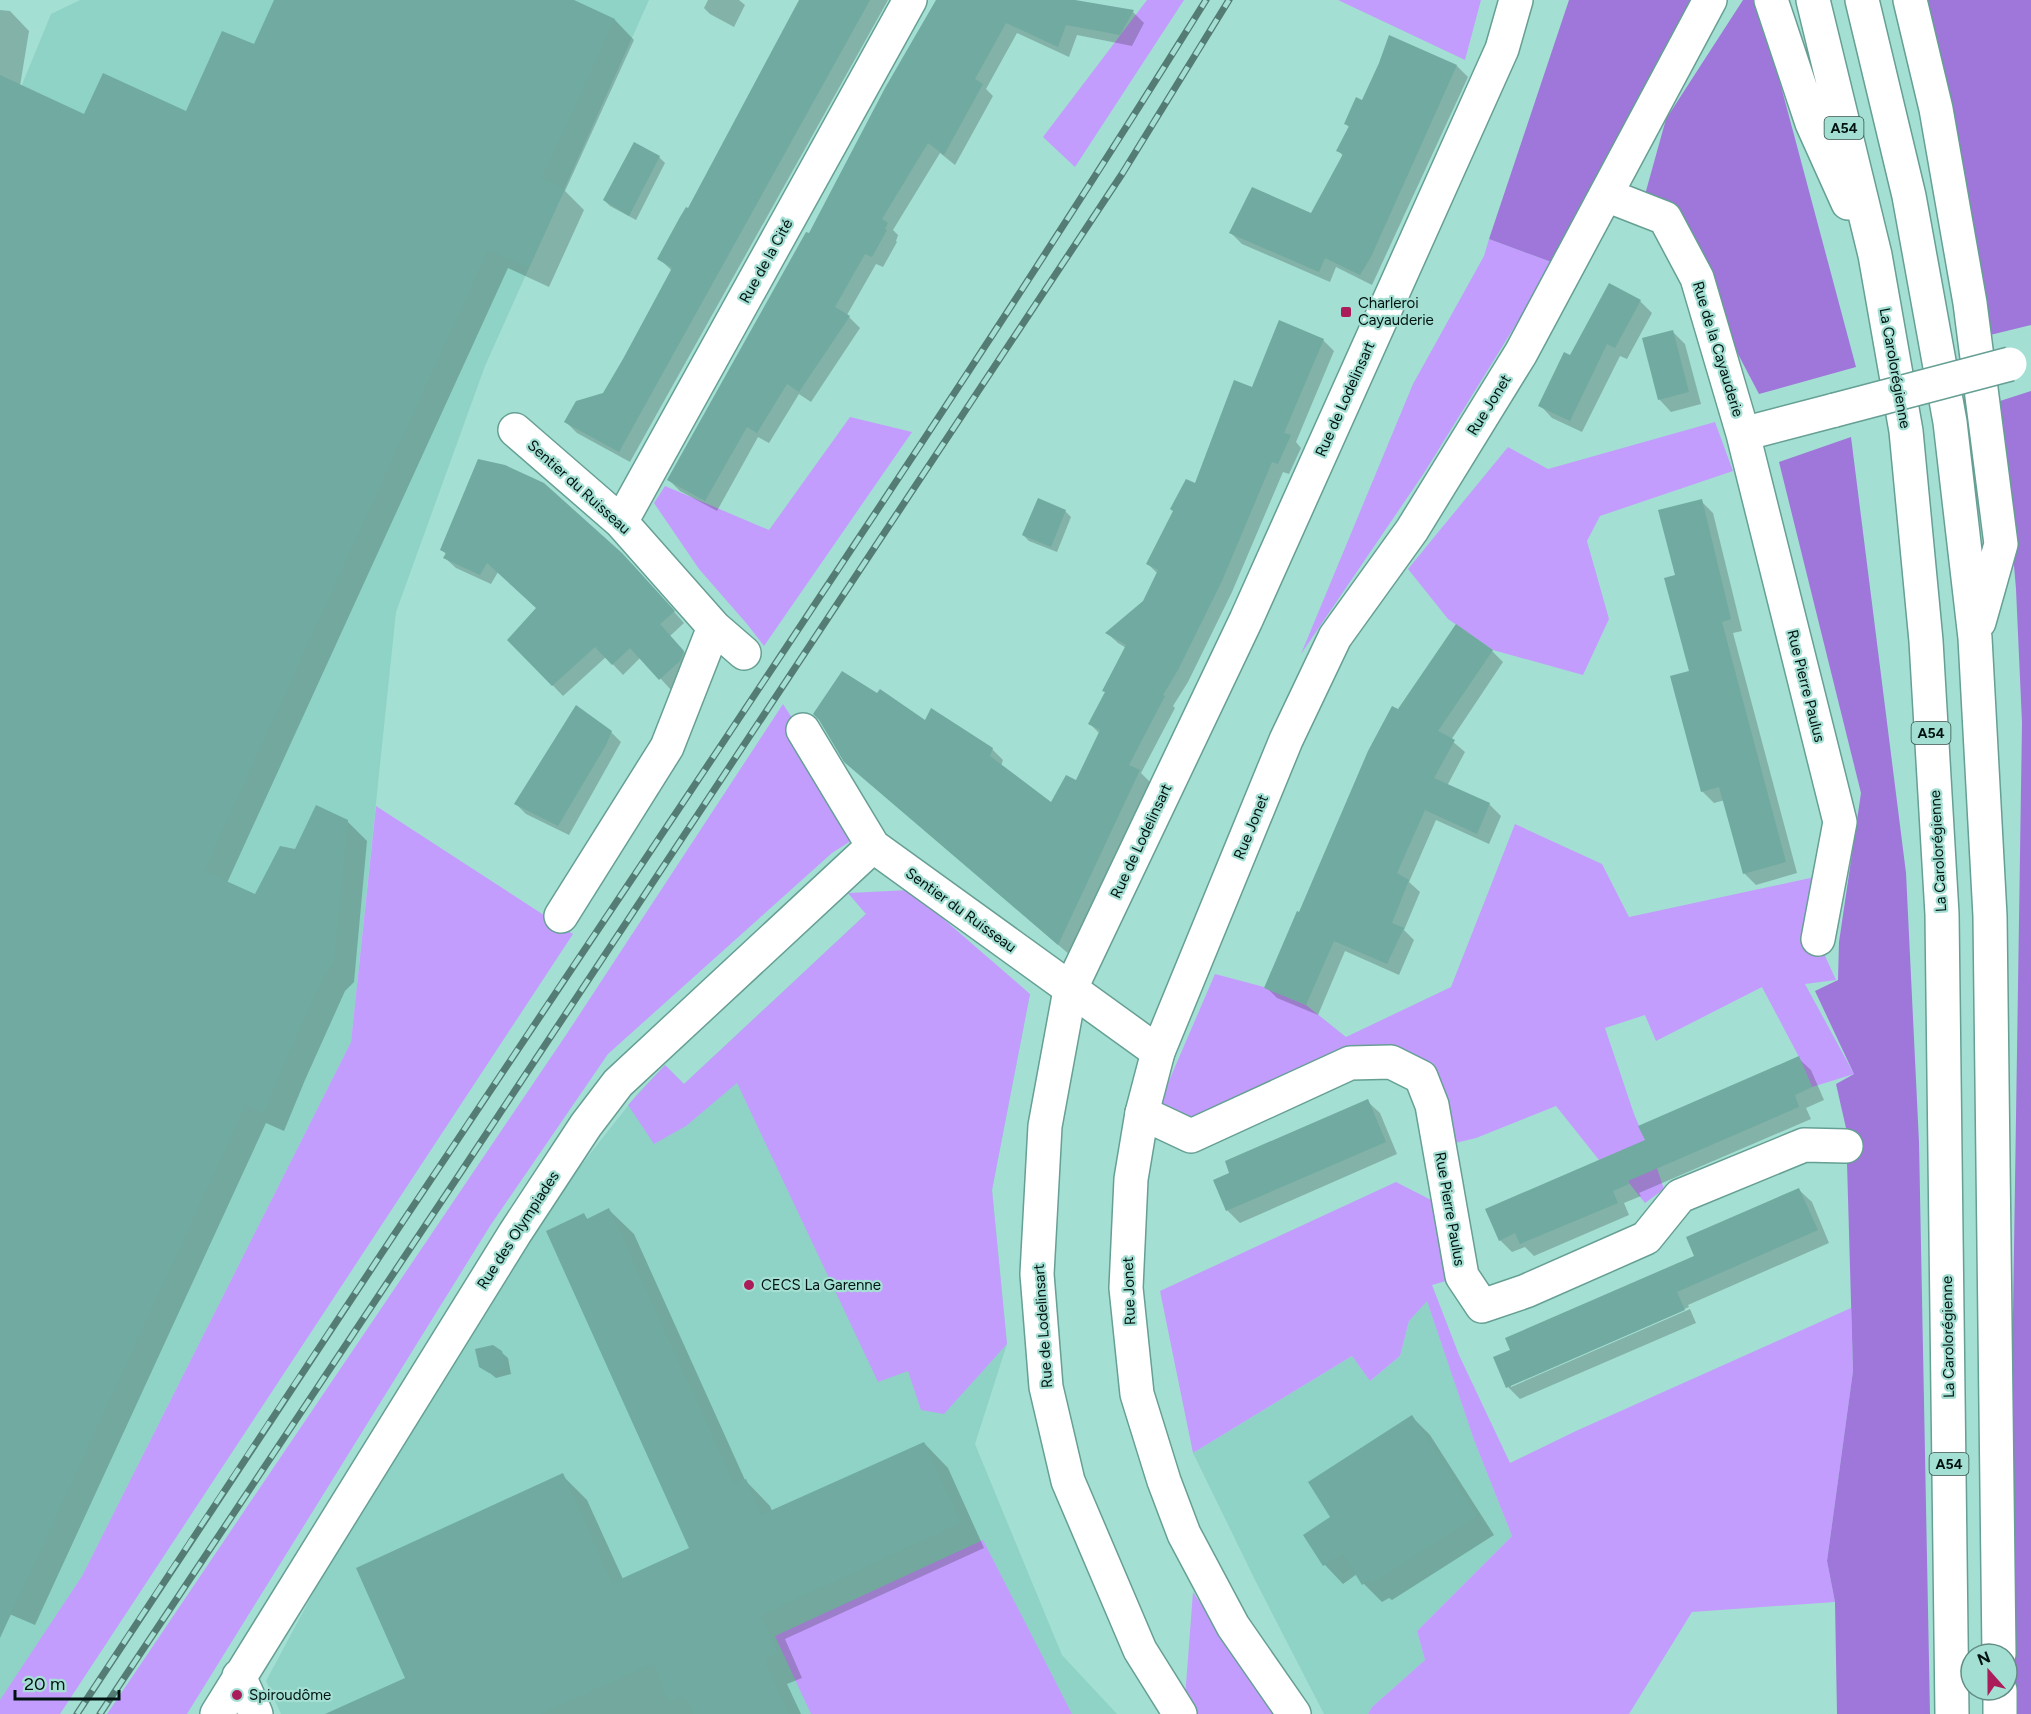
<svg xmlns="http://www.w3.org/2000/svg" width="2031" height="1714" font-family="Figtree,sans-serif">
<rect width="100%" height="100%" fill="#a4dfd3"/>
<path fill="#8fd3c6" d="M 80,0 L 649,0 L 485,366 L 396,612 L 351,1042 L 82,1576 L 0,1702 L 0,138 L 51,14 Z
M 848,893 L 1030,994 L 992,1190 L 1007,1344 L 975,1444 L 1062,1655 L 1117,1714 L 281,1714 L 266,1681 L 340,1543 L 533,1226 L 638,1093 L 665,1065 L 684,1084 L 866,914 Z
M 1427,1300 L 1474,1440 L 1512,1536 L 1417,1631 L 1425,1660 L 1372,1707 L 1368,1714 L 1324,1714 L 1255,1580 L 1193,1453 L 1352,1356 L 1370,1381 L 1400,1356 L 1409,1321 Z"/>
<path fill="#c39dfd" d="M 1147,0 L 1184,0 L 1075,167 L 1043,137 Z
M 1338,0 L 1481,0 L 1465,60 Z
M 1489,239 L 1554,263 L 1424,473 L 1301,654 L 1413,384 L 1484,256 Z
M 850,417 L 912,432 L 764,646 L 747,624 L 699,569 L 654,503 L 665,486 L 769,530 Z
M 1715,422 L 1733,471 L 1600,516 L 1587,541 L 1609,619 L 1583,675 L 1493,650 L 1448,619 L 1408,569 L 1508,447 L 1548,469 Z
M 783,704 L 865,832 L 832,853 L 608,1054 L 490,1226 L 187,1714 L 107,1714 L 566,1035 Z
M 376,806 L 573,934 L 60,1714 L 0,1714 L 0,1700 L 82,1576 L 351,1042 Z
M 1515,824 L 1602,864 L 1629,917 L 1815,877 L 1817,938 L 1836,980 L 1805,984 L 1854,1074 L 1812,1087 L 1799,1057 L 1762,987 L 1656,1041 L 1645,1015 L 1605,1028 L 1634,1114 L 1657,1168 L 1664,1189 L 1645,1203 L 1629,1183 L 1616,1153 L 1599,1160 L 1556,1106 L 1476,1138 L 1439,1147 L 1421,1077 L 1365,1062 L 1209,1128 L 1159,1104 L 1215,974 L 1264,987 L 1306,1005 L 1346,1037 L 1451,987 Z
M 910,890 L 1030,994 L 992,1190 L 1007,1344 L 944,1414 L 921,1410 L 908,1371 L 878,1382 L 737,1083 L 686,1126 L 654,1144 L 628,1105 L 665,1065 L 684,1084 L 866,914 L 848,893 Z
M 1396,1182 L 1435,1202 L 1446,1281 L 1432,1285 L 1459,1355 L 1510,1463 L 1576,1431 L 1851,1308 L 1853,1371 L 1827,1561 L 1835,1602 L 1692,1612 L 1629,1714 L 1368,1714 L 1372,1707 L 1425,1660 L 1417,1631 L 1512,1536 L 1474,1440 L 1427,1301 L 1409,1321 L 1400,1356 L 1370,1381 L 1352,1356 L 1193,1453 L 1160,1291 Z
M 983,1540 L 1072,1714 L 811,1714 L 775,1636 Z
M 1193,1592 L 1275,1714 L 1195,1714 L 1185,1698 Z"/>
<path fill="#9f76da" d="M 1569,0 L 1710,0 L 1554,263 L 1489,239 Z
M 1743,0 L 1758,0 L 1856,367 L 1759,394 L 1680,244 L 1641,209 L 1666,119 Z
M 1925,0 L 2031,0 L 2031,325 L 1990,335 Z
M 2031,391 L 2031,1714 L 2017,1714 L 2010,1513 L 2022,723 L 2016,589 L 2000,401 Z
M 1851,437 L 1906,873 L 1919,1142 L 1930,1714 L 1837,1714 L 1835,1602 L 1827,1561 L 1853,1371 L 1846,1128 L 1836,1084 L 1854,1074 L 1815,991 L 1838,980 L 1839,942 L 1861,793 L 1779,462 Z"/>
<path fill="#0003" d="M 276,0 L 571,0 L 615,20 L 634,40 L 565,191 L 584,210 L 549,287 L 508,268 L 227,883 L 256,896 L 295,851 L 347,821 L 367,841 L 354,982 L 345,991 L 305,1080 L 284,1131 L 266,1123 L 35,1625 L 0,1610 L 0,10 L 10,11 L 29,31 L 20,86 L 85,116 L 186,113 L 255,46 Z
M 708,0 L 739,0 L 745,5 L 734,27 L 710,14 L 704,8 Z
M 800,0 L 888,0 L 630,462 L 577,433 L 566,422 L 604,394 L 672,271 L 659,258 L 689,210 Z
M 937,0 L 1064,0 L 1133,12 L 1144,23 L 1132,46 L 1077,35 L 1069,57 L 1017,33 L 986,89 L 993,96 L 955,165 L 940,153 L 893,230 L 898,235 L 896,241 L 897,242 L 883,267 L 876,264 L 847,315 L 860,328 L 811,402 L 799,394 L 769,443 L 758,437 L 717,511 L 680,491 L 669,480 L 809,235 Z
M 1457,66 L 1468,77 L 1372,285 L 1336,267 L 1330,282 L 1242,244 L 1231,233 L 1312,215 L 1343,156 L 1338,150 L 1350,128 L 1346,124 L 1363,102 Z
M 659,157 L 665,163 L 636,220 L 610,206 L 604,200 Z
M 1640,301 L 1652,313 L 1627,359 L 1620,356 L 1582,432 L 1552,418 L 1540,405 Z
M 1673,332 L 1685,344 L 1701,404 L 1671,412 L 1659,399 Z
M 1323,340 L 1334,351 L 1296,442 L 1301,448 L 1289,474 L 1283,472 L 1232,592 L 1188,682 L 1173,706 L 1175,708 L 1141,773 L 1150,782 L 1070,955 L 857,772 L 925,722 L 992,749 L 1003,760 L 1001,766 L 1052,805 L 1077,782 L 1100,734 L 1090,724 L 1106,693 L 1126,648 L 1118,643 L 1107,633 L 1144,602 L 1158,574 L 1148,564 L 1253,389 Z
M 1701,501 L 1713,513 L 1742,631 L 1733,633 L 1797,873 L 1756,885 L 1744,873 L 1725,800 L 1714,803 L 1702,791 L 1691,672 L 1677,576 Z
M 1065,511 L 1071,517 L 1057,552 L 1029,541 L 1023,535 Z
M 442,550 L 632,564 L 684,623 L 670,636 L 694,663 L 690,672 L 671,690 L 641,657 L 623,675 L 606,657 L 563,696 L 509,640 L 537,608 L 498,572 L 491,584 L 456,568 L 445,558 L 447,555 Z
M 1492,651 L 1503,662 L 1451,740 L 1465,752 L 1447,786 L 1489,804 L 1501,816 L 1489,844 L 1436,820 L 1409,882 L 1420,892 L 1404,930 L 1414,940 L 1399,975 L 1345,951 L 1318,1015 L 1277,998 L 1266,987 L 1398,711 Z
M 611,732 L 621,742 L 569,835 L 526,814 L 516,804 Z
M 1798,1058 L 1811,1070 L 1824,1100 L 1806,1108 L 1811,1119 L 1639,1193 L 1641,1196 L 1624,1203 L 1629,1215 L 1534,1256 L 1525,1247 L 1512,1252 L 1500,1240 L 1647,1141 Z
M 1367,1101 L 1380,1113 L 1397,1154 L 1240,1223 L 1227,1210 L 1215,1181 Z
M 1799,1190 L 1812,1202 L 1829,1243 L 1688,1305 L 1689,1307 L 1511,1384 L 1511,1387 L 1690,1309 L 1696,1323 L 1520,1399 L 1508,1387 L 1512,1350 L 1696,1256 Z
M 609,1210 L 634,1234 L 745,1480 L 770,1506 L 772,1511 L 924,1443 L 948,1468 L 984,1548 L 785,1639 L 802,1678 L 787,1684 L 801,1714 L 329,1714 L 407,1679 L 562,1475 L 587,1500 L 623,1579 L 691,1548 L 584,1215 L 588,1220 Z
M 501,1352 L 508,1358 L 511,1374 L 496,1378 L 481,1366 Z
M 1412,1417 L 1430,1435 L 1494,1535 L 1392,1600 L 1389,1598 L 1382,1602 L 1364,1584 L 1357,1574 L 1343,1584 L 1325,1565 L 1305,1535 L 1332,1518 Z"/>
<path fill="#71aaa0" d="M 274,0 L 574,0 L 615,19 L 542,178 L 565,189 L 529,268 L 488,250 L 204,871 L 255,894 L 280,846 L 295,849 L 316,805 L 348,820 L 334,962 L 326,971 L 286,1059 L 264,1113 L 246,1104 L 0,1638 L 0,75 L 84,114 L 103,73 L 186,111 L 222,31 L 254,44 Z
M 799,0 L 870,0 L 619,452 L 564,422 L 576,401 L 603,393 L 623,359 L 672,268 L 657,259 L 680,217 L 686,207 L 688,208 Z
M 936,0 L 1075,0 L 1134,10 L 1120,35 L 1066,25 L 1058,47 L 1006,23 L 975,79 L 983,84 L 944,155 L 928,143 L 882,219 L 888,223 L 885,229 L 887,230 L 872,257 L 865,254 L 835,307 L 850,316 L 799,392 L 787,384 L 757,433 L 747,427 L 705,501 L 667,480 L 806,232 L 809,233 L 885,88 Z
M 1389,35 L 1457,65 L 1371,257 L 1360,275 L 1325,258 L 1319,272 L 1229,233 L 1252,187 L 1311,213 L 1343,154 L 1336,151 L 1349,126 L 1344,124 L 1356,97 L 1362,100 L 1379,63 Z
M 634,142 L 660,156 L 629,216 L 603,200 Z
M 1609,283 L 1641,300 L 1615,348 L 1607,344 L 1570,421 L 1538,406 L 1564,352 L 1570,355 Z
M 1279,320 L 1324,339 L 1284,433 L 1291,435 L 1278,464 L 1272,462 L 1222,581 L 1178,670 L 1163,695 L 1165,696 L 1129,765 L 1140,770 L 1058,945 L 844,762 L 819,720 L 813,714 L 842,671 L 877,693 L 880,689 L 925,720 L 931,708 L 993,748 L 990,756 L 1051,802 L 1066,775 L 1076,780 L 1100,730 L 1088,724 L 1105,692 L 1102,691 L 1126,645 L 1105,633 L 1143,601 L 1158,570 L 1146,564 L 1173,511 L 1170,509 L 1186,479 L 1195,483 L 1234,380 L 1252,387 Z
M 1673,330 L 1689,392 L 1658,400 L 1642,338 Z
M 478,459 L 505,465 L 544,483 L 622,553 L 675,611 L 660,624 L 684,651 L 680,661 L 659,680 L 630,648 L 612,665 L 595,647 L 552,686 L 507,640 L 536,608 L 487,563 L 480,575 L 443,558 L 446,553 L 440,550 Z
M 1038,498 L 1066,510 L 1051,547 L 1022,535 Z
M 1702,499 L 1731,619 L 1722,622 L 1786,862 L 1743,874 L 1719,787 L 1701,792 L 1670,676 L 1689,671 L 1664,578 L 1675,575 L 1658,510 Z
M 1456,624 L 1493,650 L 1438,731 L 1455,740 L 1434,778 L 1490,803 L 1477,834 L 1425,810 L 1397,873 L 1409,880 L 1392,923 L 1404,928 L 1387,964 L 1334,941 L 1306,1005 L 1264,988 L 1297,911 L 1299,912 L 1368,751 L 1392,706 L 1398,709 Z
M 576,705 L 612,731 L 606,745 L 558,826 L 514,804 Z
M 1799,1056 L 1812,1087 L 1795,1095 L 1799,1107 L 1628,1181 L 1629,1184 L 1613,1191 L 1618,1203 L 1520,1244 L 1515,1233 L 1499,1241 L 1485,1209 L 1645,1140 L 1638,1126 Z
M 1368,1099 L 1386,1142 L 1226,1211 L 1213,1180 L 1229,1173 L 1225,1161 Z
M 1799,1188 L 1818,1230 L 1677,1292 L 1685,1310 L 1506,1388 L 1493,1357 L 1510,1350 L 1505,1338 L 1694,1256 L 1686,1237 Z
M 609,1208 L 734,1484 L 746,1479 L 761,1515 L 924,1442 L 961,1523 L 761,1615 L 778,1653 L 764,1659 L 789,1714 L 693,1714 L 684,1695 L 669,1702 L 653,1663 L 541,1714 L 325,1714 L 405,1678 L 356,1568 L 563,1473 L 612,1583 L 689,1548 L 546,1231 L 584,1213 L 587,1219 Z
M 493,1345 L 502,1351 L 506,1368 L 489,1373 L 479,1367 L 475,1349 Z
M 1412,1415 L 1477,1516 L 1372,1583 L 1370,1580 L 1362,1585 L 1343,1554 L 1323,1566 L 1303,1535 L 1330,1517 L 1308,1482 Z"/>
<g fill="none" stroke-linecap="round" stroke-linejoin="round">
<g stroke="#669f94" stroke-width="36">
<path id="street" d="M 1606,195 L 1665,218 L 1697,278 L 1743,434 L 1840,822 L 1818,939
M 515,430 L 621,522 L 714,627 L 744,653
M 1743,434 L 1835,410
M 621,522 L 910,0
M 803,730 L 873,846 L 1158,1052
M 561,916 L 667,747 L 714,627
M 1142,1113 L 1191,1136 L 1350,1063 L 1391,1062 L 1421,1077 L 1432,1105 L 1462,1276 L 1482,1306 L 1526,1291 L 1646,1238 L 1680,1196 L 1804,1145 L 1846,1146
M 239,1676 L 256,1714
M 217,1714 L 515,1233 L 586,1125 L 618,1083 L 873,846"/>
</g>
<g stroke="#669f94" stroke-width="36">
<path id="secondary" d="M 1180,1714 L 1140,1650 L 1068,1481 L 1046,1387 L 1037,1274 L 1045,1126 L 1070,990 L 1246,620 L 1502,49 L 1516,0
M 1294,1714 L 1233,1626 L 1184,1534 L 1164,1481 L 1137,1394 L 1126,1288 L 1131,1179 L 1142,1113 L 1158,1052 L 1286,740 L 1335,637 L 1412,530 L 1521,353 L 1710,0"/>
</g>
<g stroke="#669f94" stroke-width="36">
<path id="highway" d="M 1771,0 L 1812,123 L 1848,203
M 1813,0 L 1875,255 L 1906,431 L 1926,641 L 1942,914 L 1952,1714
M 1862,0 L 1909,196 L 1950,422 L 1975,638 L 1990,916 L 1999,1654
M 1910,0 L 1936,109 L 1970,303 L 2001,544 L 1979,622
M 2000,1690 L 2000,1714"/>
</g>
<use href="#street" stroke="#fff" stroke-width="33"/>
<use href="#secondary" stroke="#fff" stroke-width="33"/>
<use href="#highway" stroke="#fff" stroke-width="33"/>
<g stroke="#547c74" stroke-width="7">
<path id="rail" d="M 77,1714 C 279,1406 483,1101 688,795 C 863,532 1039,269 1206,0
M 100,1714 L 461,1172 L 1122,174 L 1229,0"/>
</g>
<use href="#rail" stroke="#a4dfd3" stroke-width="4.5" stroke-dasharray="14" stroke-linecap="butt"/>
<g stroke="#669f94" stroke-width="36" stroke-linecap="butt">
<path id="street-bridge" d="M 1835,410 L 2010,364"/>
</g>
<use href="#street-bridge" stroke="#fff" stroke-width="33"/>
</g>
<g fill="#aa1c5a" stroke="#a4dfd3" stroke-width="2">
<rect x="1340" y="306" width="12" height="12" rx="3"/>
<circle cx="749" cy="1285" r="6"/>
<circle cx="237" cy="1695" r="6"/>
</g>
<g text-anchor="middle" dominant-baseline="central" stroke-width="4.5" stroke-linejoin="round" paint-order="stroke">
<g fill="#a4dfd3" stroke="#31504a" stroke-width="1.5">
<rect x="1824.5" y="117" width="39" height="22" rx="4.5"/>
<rect x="1911.5" y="722" width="39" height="22" rx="4.5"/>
<rect x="1929.5" y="1453" width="39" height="22" rx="4.5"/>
</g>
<g font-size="14" font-weight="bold" fill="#001310">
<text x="1844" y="128">A54</text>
<text x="1931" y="733">A54</text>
<text x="1949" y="1464">A54</text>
</g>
<g font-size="15" fill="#001310" stroke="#a4dfd3">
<text transform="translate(766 261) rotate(-61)">Rue de la Cité</text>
<text transform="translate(1718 349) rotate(73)">Rue de la Cayauderie</text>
<text transform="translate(1895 368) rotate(80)">La Carolorégienne</text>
<text transform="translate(1345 399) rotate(-66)">Rue de Lodelinsart</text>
<text transform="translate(1489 405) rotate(-58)">Rue Jonet</text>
<text transform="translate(579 487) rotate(42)">Sentier du Ruisseau</text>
<text transform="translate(1806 686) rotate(76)">Rue Pierre Paulus</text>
<text transform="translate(1251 827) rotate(-68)">Rue Jonet</text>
<text transform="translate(1141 841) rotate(-65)">Rue de Lodelinsart</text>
<text transform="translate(1938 851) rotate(-93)">La Carolorégienne</text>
<text transform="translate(961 910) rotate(36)">Sentier du Ruisseau</text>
<text transform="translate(1450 1209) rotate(80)">Rue Pierre Paulus</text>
<text transform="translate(518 1230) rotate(-57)">Rue des Olympiades</text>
<text transform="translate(1129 1291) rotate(-92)">Rue Jonet</text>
<text transform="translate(1043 1326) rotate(-94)">Rue de Lodelinsart</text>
<text transform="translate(1948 1337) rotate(-91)">La Carolorégienne</text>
</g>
<g font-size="15" fill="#001310" stroke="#a4dfd3" text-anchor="start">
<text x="1358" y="303">Charleroi<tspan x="1358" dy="17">Cayauderie</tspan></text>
<text x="761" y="1285">CECS La Garenne</text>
<text x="249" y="1695">Spiroudôme</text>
</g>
</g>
<g transform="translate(1989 1672) rotate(339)"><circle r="28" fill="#a4dfd3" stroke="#628d85" stroke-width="1.5"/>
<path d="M0-4.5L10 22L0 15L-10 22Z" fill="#aa1c5a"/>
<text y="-9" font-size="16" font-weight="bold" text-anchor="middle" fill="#001310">N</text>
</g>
<path d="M15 1690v9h104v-9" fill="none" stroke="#001310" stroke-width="3"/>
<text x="24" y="1690" font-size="18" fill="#001310" stroke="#a4dfd3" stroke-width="4.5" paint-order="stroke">20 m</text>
</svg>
